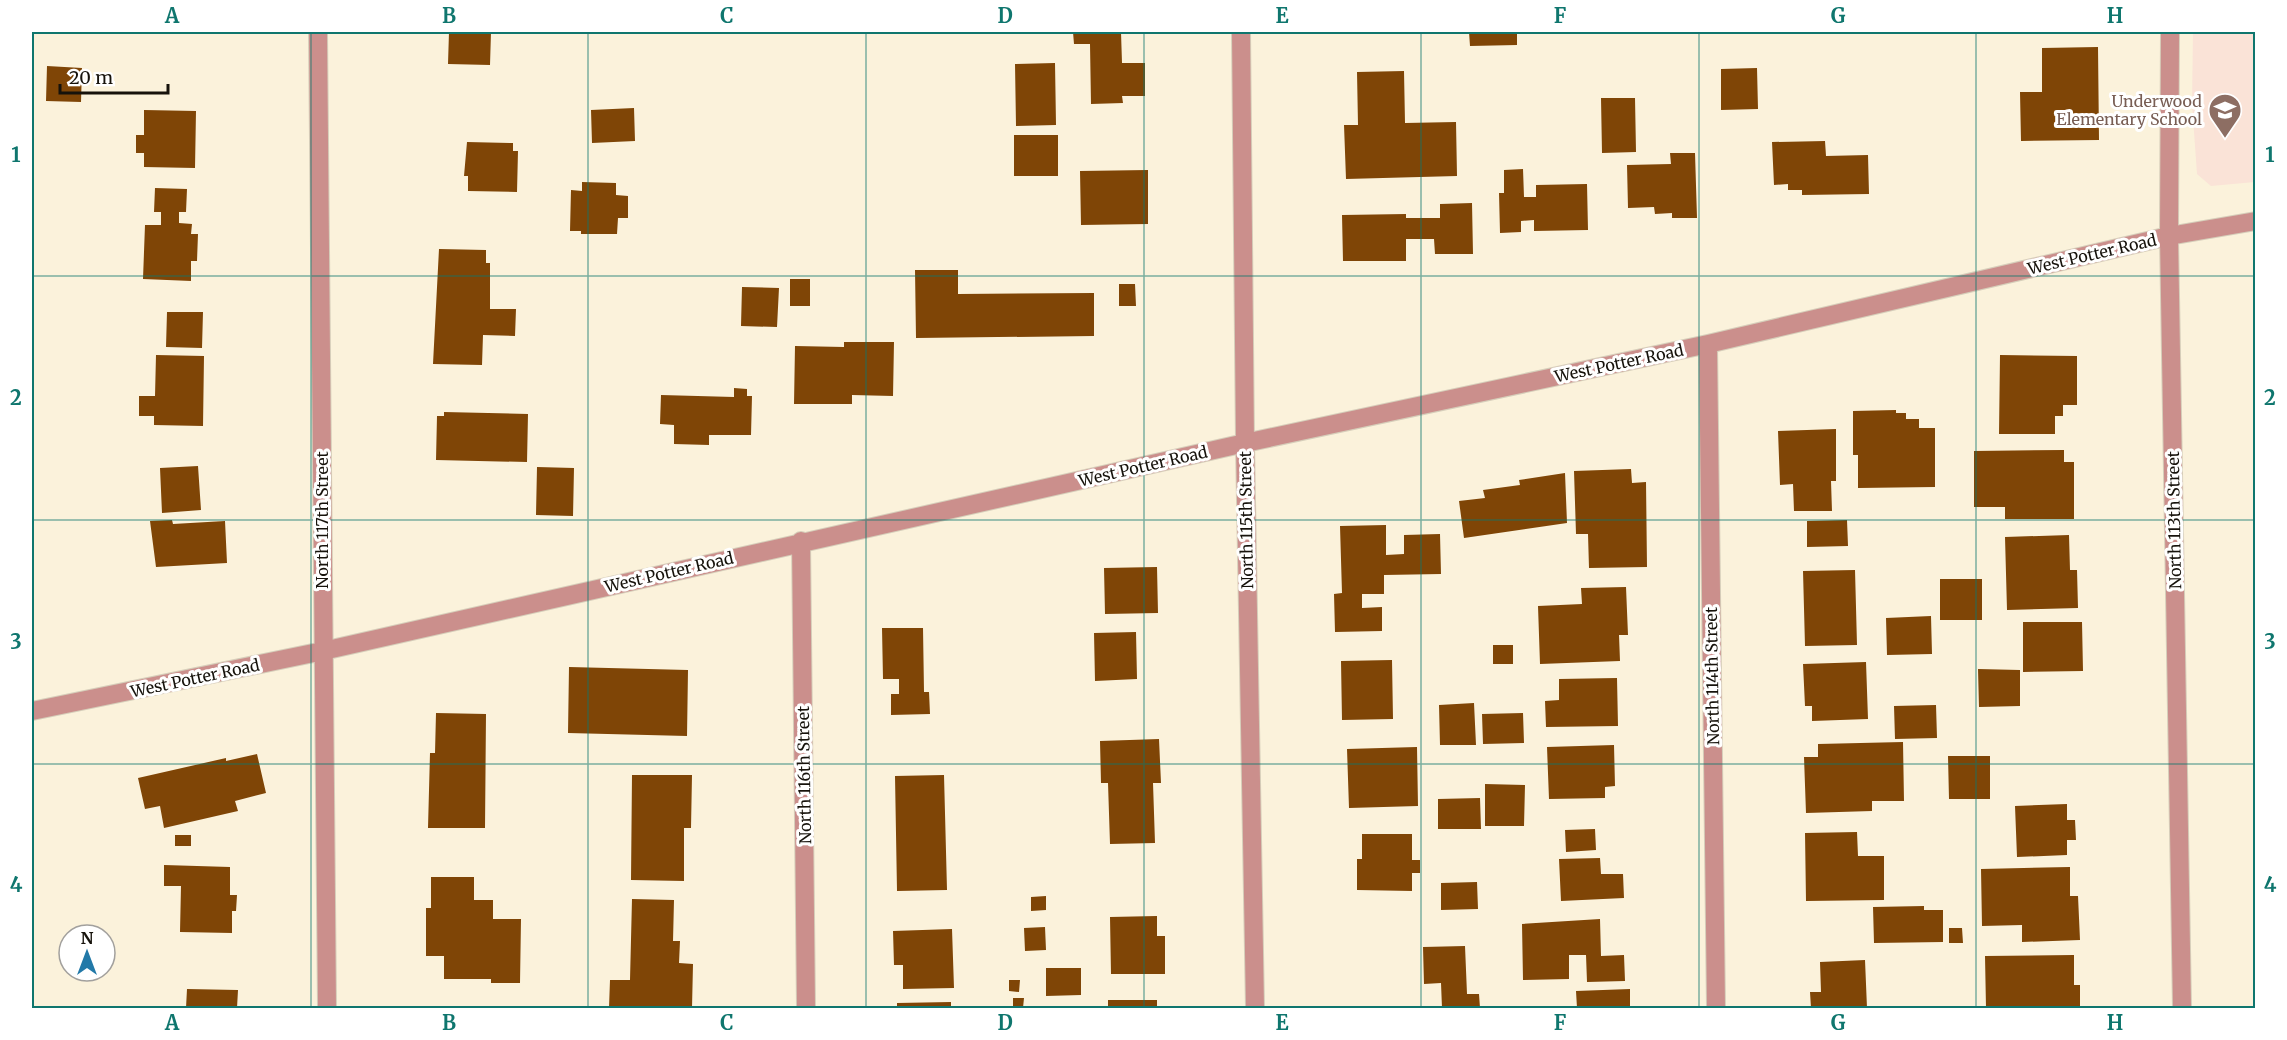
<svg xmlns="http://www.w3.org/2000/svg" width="2287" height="1040" font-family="Merriweather,serif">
<rect width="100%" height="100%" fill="#fbf2db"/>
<path fill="#fae3d7" d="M 2193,32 L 2255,32 L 2255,182 L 2211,186 L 2197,174 L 2192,104 Z"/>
<path fill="#7f4506" d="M 449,32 L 491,32 L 490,65 L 448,64 Z
M 1073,32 L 1121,32 L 1122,63 L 1145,63 L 1145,96 L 1122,96 L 1123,103 L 1091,104 L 1090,44 L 1074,44 Z
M 1469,32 L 1517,32 L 1517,45 L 1470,46 Z
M 2098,47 L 2099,140 L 2021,141 L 2020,92 L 2042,92 L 2042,48 Z
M 1055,63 L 1056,125 L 1016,126 L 1015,64 Z
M 47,66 L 82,68 L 81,102 L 46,101 Z
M 1757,68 L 1758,109 L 1721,110 L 1721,69 Z
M 1404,71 L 1405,123 L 1456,122 L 1457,176 L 1346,179 L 1344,125 L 1358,125 L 1357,72 Z
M 1601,98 L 1635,98 L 1636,152 L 1602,153 Z
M 634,108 L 635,141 L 592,143 L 591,110 Z
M 144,110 L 196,111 L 195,168 L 144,167 L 144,153 L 136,153 L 136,135 L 144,135 Z
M 1014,135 L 1058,135 L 1058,176 L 1014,176 Z
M 1825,141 L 1826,156 L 1868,155 L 1869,194 L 1802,195 L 1802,190 L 1788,190 L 1788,184 L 1774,185 L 1772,142 Z
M 467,142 L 513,143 L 513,151 L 518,151 L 517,192 L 468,191 L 468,176 L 464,176 Z
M 1670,153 L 1695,153 L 1697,218 L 1672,218 L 1672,213 L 1655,214 L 1654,207 L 1628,208 L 1627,165 L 1671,164 Z
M 1523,169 L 1524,197 L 1536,197 L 1536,185 L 1587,184 L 1588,230 L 1534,231 L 1534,220 L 1521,221 L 1521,232 L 1500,233 L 1499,193 L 1504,193 L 1504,170 Z
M 1148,170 L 1148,224 L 1081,225 L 1080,171 Z
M 582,182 L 616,183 L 616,195 L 628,196 L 628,218 L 618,218 L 617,234 L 581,234 L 581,231 L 570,231 L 571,190 L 582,191 Z
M 155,188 L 187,189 L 186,212 L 179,212 L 179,223 L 192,224 L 191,234 L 198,234 L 197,261 L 191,261 L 191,281 L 143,279 L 145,225 L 161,225 L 161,212 L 154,212 Z
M 1472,203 L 1473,254 L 1435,254 L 1434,239 L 1406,239 L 1406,261 L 1343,261 L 1342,215 L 1406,214 L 1406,218 L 1440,218 L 1440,204 Z
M 439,249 L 486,250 L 486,263 L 490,263 L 490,309 L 516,309 L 515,336 L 483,335 L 482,365 L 433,364 Z
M 915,270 L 958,270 L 958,294 L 1094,293 L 1094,336 L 916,338 Z
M 790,279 L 810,279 L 810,306 L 790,306 Z
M 1119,284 L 1135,284 L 1136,306 L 1119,306 Z
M 742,287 L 779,288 L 777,327 L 741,326 Z
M 167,312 L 203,312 L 202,348 L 166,347 Z
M 844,342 L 894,342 L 893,396 L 852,395 L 852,404 L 794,404 L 795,346 L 844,347 Z
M 156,355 L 204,356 L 203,426 L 154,425 L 154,416 L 139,416 L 139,396 L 155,396 Z
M 2000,355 L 2077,356 L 2077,405 L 2063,405 L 2063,416 L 2055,416 L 2055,434 L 1999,434 Z
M 734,388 L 747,389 L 747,396 L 752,396 L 751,435 L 709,435 L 709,445 L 674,444 L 674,425 L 660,424 L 661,395 L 734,397 Z
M 1896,410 L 1896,413 L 1906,413 L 1906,419 L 1919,419 L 1919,428 L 1935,428 L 1935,487 L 1858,488 L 1858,455 L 1853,455 L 1853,411 Z
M 444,412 L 528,414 L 527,462 L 436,460 L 437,416 L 444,416 Z
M 1836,429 L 1836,481 L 1831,481 L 1832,511 L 1794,511 L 1793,484 L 1780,485 L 1778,431 Z
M 2064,450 L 2064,462 L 2074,462 L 2074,519 L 2005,519 L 2005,507 L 1974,507 L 1974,451 Z
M 198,466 L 201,510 L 162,513 L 160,468 Z
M 537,467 L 574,468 L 573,516 L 536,515 Z
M 1631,469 L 1632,483 L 1646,482 L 1647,567 L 1589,568 L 1588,534 L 1576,534 L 1574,471 Z
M 1565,473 L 1567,523 L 1464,538 L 1459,501 L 1485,498 L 1483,490 L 1520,485 L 1519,480 Z
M 172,520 L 173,524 L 225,521 L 227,563 L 156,567 L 150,521 Z
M 1847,520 L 1848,546 L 1807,547 L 1807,521 Z
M 1386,525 L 1386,555 L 1404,554 L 1404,535 L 1440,534 L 1441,574 L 1384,575 L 1384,594 L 1362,594 L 1362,608 L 1382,607 L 1382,631 L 1335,632 L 1334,594 L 1342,593 L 1340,526 Z
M 2069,535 L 2070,570 L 2077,570 L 2078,608 L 2007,610 L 2005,537 Z
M 1157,567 L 1158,613 L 1105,614 L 1104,568 Z
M 1855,570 L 1857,645 L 1805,646 L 1803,571 Z
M 1940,579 L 1982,579 L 1982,620 L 1940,620 Z
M 1626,587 L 1628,635 L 1619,635 L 1620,661 L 1540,664 L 1538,606 L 1582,604 L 1581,588 Z
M 1931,616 L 1932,654 L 1887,655 L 1886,618 Z
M 2023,622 L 2082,622 L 2083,671 L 2023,672 Z
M 882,628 L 923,628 L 924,692 L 929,692 L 930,714 L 891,715 L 891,694 L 899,694 L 899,679 L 883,679 Z
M 1136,632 L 1137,679 L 1095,681 L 1094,633 Z
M 1493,645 L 1513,645 L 1513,664 L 1493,664 Z
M 1392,660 L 1393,719 L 1342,720 L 1341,661 Z
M 1866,662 L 1868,719 L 1812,721 L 1812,706 L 1805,706 L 1803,664 Z
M 569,667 L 688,670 L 687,736 L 568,733 Z
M 1978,669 L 2020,670 L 2020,706 L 1979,707 Z
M 1617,678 L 1618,726 L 1546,727 L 1545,701 L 1559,700 L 1559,679 Z
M 1474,703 L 1476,745 L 1440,745 L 1439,705 Z
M 1936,705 L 1937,738 L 1895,739 L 1894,706 Z
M 436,713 L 486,714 L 485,828 L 428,828 L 430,753 L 435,753 Z
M 1523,713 L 1524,743 L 1483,744 L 1482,714 Z
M 1159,739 L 1161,783 L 1153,783 L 1155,843 L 1110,844 L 1108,783 L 1101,783 L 1100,741 Z
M 1903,742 L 1904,801 L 1872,801 L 1872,811 L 1806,813 L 1804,757 L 1818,757 L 1818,744 Z
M 1614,745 L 1615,786 L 1605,787 L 1605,798 L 1549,799 L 1547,747 Z
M 1417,747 L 1418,806 L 1349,808 L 1347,749 Z
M 257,754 L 266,793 L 235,801 L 238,811 L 164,828 L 160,806 L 145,809 L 138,778 L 226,758 L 226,761 Z
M 1948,756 L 1990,756 L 1990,799 L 1949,799 Z
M 632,775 L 692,775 L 691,828 L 684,828 L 684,881 L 631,880 Z
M 944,775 L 947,890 L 897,891 L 895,776 Z
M 1485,784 L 1525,785 L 1524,826 L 1485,826 Z
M 1480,798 L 1481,829 L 1438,829 L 1438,799 Z
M 2067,804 L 2067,820 L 2075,820 L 2076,840 L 2067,840 L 2067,855 L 2017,857 L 2015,806 Z
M 1595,829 L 1596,850 L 1566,852 L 1565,830 Z
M 1857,832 L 1858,856 L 1884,856 L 1884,900 L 1806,901 L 1805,833 Z
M 1362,834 L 1412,834 L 1412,860 L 1420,860 L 1420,873 L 1412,873 L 1412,891 L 1357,890 L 1357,859 L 1362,859 Z
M 175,835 L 191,835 L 191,846 L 175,846 Z
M 1600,858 L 1601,874 L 1623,874 L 1624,898 L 1561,901 L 1559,859 Z
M 164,865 L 230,867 L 230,895 L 237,895 L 236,911 L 232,911 L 232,933 L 180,932 L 181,886 L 164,886 Z
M 2070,867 L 2070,896 L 2078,896 L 2080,940 L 2022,942 L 2022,925 L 1982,926 L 1981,869 Z
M 431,877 L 474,877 L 474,900 L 493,900 L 493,919 L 521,919 L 520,983 L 491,983 L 491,979 L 444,979 L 444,956 L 426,956 L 426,908 L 431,908 Z
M 1477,882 L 1478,909 L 1441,910 L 1441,883 Z
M 1046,896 L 1046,910 L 1031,911 L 1031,897 Z
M 632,899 L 674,900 L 673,941 L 680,941 L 679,963 L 693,964 L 692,1008 L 609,1008 L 610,980 L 630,980 Z
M 1924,906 L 1924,910 L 1943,910 L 1943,942 L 1874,943 L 1873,907 Z
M 1157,916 L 1157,936 L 1165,936 L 1165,974 L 1111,974 L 1110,917 Z
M 1600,919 L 1601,956 L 1624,955 L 1625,981 L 1587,982 L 1586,955 L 1569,955 L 1569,979 L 1523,980 L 1522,924 Z
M 1045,927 L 1046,950 L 1025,951 L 1024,928 Z
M 1949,928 L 1962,928 L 1963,943 L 1949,943 Z
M 952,929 L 954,988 L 903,989 L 903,965 L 894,965 L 893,931 Z
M 1465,946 L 1467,994 L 1479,994 L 1480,1008 L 1442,1008 L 1441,983 L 1424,984 L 1423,947 Z
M 2074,955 L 2074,985 L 2080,985 L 2080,1008 L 1986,1008 L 1985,956 Z
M 1865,960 L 1867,1008 L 1811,1008 L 1810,992 L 1821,992 L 1820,962 Z
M 1046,968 L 1081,968 L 1081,995 L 1046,996 Z
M 1009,980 L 1020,980 L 1019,992 L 1009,991 Z
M 187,989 L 238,990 L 237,1008 L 186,1008 Z
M 1630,989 L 1630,1008 L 1577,1008 L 1576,991 Z
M 1013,998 L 1024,998 L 1023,1008 L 1013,1008 Z
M 1108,1000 L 1157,1000 L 1157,1008 L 1108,1008 Z
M 951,1002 L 951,1008 L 897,1008 L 897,1003 Z"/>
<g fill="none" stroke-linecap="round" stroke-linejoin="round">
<g stroke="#d6ceba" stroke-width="20">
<path id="minor" d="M 318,32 L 327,1008
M 1241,32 L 1245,443 L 1255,1008
M 2170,32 L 2169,236 L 2182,1008
M 1708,344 L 1716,1008
M 801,541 L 806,1008
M 32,711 L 323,651 L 1245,443 L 1708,344 L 2169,236 L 2256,221"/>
</g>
<use href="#minor" stroke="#cb8f8c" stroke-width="18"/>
</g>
<path fill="none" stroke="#0f766e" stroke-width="1.5" stroke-opacity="0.55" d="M 311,32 L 311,1008M 588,32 L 588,1008M 866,32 L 866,1008M 1144,32 L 1144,1008M 1421,32 L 1421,1008M 1699,32 L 1699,1008M 1976,32 L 1976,1008M 32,276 L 2256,276M 32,520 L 2256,520M 32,764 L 2256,764"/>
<defs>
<g id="school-pin" transform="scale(1.725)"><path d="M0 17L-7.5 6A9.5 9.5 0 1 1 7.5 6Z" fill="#8d6e63" stroke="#fff"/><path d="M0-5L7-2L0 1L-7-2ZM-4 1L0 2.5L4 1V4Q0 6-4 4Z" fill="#fff"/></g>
</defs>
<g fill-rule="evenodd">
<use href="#school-pin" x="2225" y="110"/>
</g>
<g text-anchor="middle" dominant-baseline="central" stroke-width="6" stroke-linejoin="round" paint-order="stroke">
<g font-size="16" fill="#785e54" stroke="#fff" text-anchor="end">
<text x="2202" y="101">Underwood<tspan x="2202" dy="18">Elementary School</tspan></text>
</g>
<g font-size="16" fill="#16120b" stroke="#fff">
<text transform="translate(2092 254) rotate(-13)">West Potter Road</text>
<text transform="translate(1619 363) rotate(-12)">West Potter Road</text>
<text transform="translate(1143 466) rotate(-13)">West Potter Road</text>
<text transform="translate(322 520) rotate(-90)">North 117th Street</text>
<text transform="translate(1246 520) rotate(-91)">North 115th Street</text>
<text transform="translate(2174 520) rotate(-91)">North 113th Street</text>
<text transform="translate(669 572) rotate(-13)">West Potter Road</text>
<text transform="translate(1712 676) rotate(-91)">North 114th Street</text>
<text transform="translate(195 678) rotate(-12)">West Potter Road</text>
<text transform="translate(804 775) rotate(-91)">North 116th Street</text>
</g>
</g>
<rect width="2287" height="1040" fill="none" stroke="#ffffff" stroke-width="66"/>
<g transform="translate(87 953)"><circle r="28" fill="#ffffff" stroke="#a2a09d" stroke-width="1.5"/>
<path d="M0-4.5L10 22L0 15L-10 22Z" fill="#2279a8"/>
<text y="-9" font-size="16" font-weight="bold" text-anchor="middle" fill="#16120b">N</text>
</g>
<path d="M60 84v9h108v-9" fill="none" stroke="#16120b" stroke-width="3"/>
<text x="69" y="84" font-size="18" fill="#16120b" stroke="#ffffff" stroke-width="4.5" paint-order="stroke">20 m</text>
<rect x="33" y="33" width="2221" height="974" fill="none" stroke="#0f766e" stroke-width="2"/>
<g font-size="20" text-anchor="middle" font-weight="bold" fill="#0f766e">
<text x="172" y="23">A</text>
<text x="449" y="23">B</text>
<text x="727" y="23">C</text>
<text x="1005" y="23">D</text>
<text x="1282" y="23">E</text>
<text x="1560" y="23">F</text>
<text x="1838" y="23">G</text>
<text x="2115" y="23">H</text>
<text x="16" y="162">1</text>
<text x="2270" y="162">1</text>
<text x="16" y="405">2</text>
<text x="2270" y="405">2</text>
<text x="16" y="649">3</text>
<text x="2270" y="649">3</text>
<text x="16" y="892">4</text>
<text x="2270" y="892">4</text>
<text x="172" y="1030">A</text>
<text x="449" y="1030">B</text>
<text x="727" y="1030">C</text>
<text x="1005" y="1030">D</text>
<text x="1282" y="1030">E</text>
<text x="1560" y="1030">F</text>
<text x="1838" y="1030">G</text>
<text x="2115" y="1030">H</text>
</g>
</svg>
